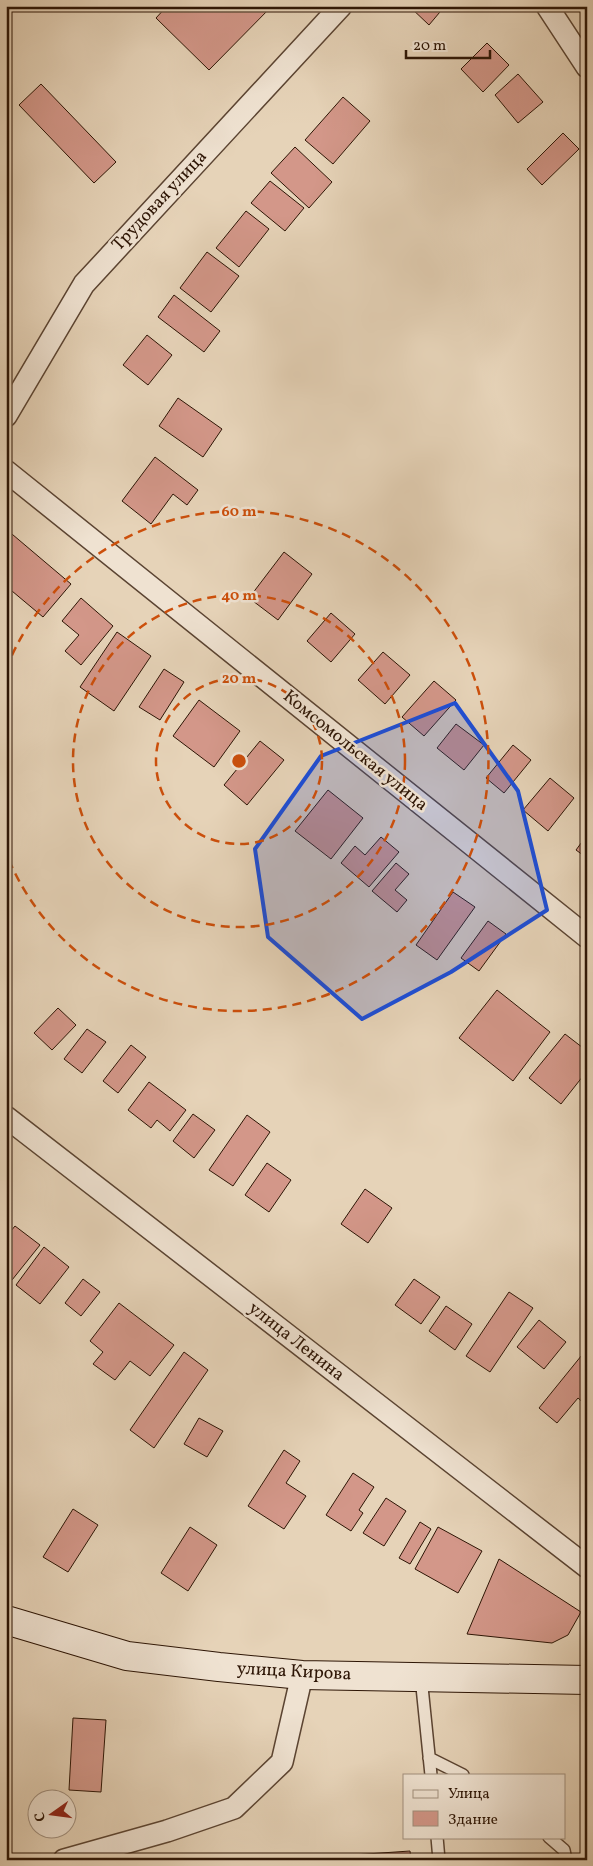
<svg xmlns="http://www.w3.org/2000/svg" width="593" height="1866" font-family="Vollkorn,serif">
<rect width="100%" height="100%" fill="#e6d3b8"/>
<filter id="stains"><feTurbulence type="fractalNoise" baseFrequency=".004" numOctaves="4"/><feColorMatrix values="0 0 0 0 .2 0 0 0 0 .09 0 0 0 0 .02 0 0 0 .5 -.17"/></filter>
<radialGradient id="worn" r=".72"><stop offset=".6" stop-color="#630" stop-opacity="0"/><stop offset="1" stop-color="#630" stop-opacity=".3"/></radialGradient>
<path fill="#d39789" stroke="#2d1505" d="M 167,6 L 272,6 L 209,70 L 156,18 Z
M 409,6 L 445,6 L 429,25 Z
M 487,43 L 509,65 L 483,92 L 461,69 Z
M 518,74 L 543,102 L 518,123 L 495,95 Z
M 41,84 L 116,162 L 94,183 L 19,105 Z
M 343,97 L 370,121 L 333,164 L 305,140 Z
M 563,133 L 579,149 L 542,185 L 527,169 Z
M 295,147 L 332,182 L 309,208 L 271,173 Z
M 270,181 L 304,208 L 285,231 L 251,203 Z
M 246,211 L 269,229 L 239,267 L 216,248 Z
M 207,252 L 239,276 L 211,312 L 180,288 Z
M 587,267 L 587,279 L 581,272 Z
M 174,295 L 220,331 L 204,352 L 158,317 Z
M 147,335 L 172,355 L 148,385 L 123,365 Z
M 178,398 L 222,429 L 203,457 L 159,426 Z
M 155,457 L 198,490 L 187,505 L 173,494 L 151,524 L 122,501 Z
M 6,529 L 71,584 L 43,617 L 6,586 Z
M 284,552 L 312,574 L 278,620 L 249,598 Z
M 81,598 L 113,626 L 81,665 L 65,651 L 79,635 L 62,621 Z
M 331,613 L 355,634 L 331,662 L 307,641 Z
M 117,632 L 151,656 L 114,711 L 80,687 Z
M 383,652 L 410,675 L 385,704 L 358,680 Z
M 164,669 L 184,682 L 160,720 L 139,707 Z
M 434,681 L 456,700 L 424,736 L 402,717 Z
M 199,700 L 240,731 L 214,767 L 173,736 Z
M 456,724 L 484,745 L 464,770 L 437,748 Z
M 260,741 L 284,760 L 247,805 L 224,785 Z
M 513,745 L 531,760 L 504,793 L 486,778 Z
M 550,778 L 574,798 L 548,831 L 523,810 Z
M 328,790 L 363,818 L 331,859 L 295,831 Z
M 587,835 L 587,858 L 576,850 Z
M 381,837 L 399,852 L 369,887 L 341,863 L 355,846 L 365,855 Z
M 396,863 L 409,874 L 395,890 L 407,900 L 397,912 L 372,891 Z
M 453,892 L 475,907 L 437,960 L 416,945 Z
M 488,921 L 506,934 L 479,971 L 461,958 Z
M 497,990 L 550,1032 L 513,1081 L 459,1038 Z
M 58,1008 L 76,1025 L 52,1050 L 34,1033 Z
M 87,1029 L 106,1042 L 82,1073 L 64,1059 Z
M 565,1034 L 587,1051 L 587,1071 L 561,1104 L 529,1078 Z
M 131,1045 L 146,1057 L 118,1093 L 103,1081 Z
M 149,1082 L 186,1110 L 170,1131 L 157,1120 L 151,1128 L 128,1110 Z
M 193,1114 L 215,1130 L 194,1158 L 173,1141 Z
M 247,1115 L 270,1132 L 233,1186 L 209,1170 Z
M 267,1163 L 291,1180 L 269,1212 L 245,1195 Z
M 365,1189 L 392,1208 L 368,1243 L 341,1224 Z
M 15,1226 L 40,1245 L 12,1280 L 6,1276 L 6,1237 Z
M 44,1247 L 69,1267 L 40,1304 L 16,1285 Z
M 83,1279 L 100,1292 L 81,1316 L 65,1303 Z
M 414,1279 L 440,1297 L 421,1324 L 395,1305 Z
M 509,1292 L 533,1308 L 490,1372 L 466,1356 Z
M 119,1303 L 174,1345 L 150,1376 L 130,1361 L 115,1380 L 93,1364 L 103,1352 L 90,1341 Z
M 446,1306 L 472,1324 L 455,1350 L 429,1331 Z
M 539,1320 L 566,1342 L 544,1369 L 517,1347 Z
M 586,1350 L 587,1406 L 578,1398 L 557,1423 L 539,1408 Z
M 184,1352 L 208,1370 L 154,1448 L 130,1430 Z
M 199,1418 L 223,1431 L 207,1457 L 184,1444 Z
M 284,1450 L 300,1461 L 286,1483 L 306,1496 L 284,1529 L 248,1506 Z
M 353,1473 L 374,1487 L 359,1510 L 363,1513 L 351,1531 L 326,1515 Z
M 386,1498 L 406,1511 L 384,1546 L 363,1533 Z
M 73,1509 L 98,1525 L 68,1572 L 43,1557 Z
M 420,1522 L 431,1529 L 410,1564 L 399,1558 Z
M 190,1527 L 217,1545 L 188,1591 L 161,1573 Z
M 438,1527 L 482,1551 L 458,1593 L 415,1569 Z
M 499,1559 L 581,1612 L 568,1635 L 552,1643 L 467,1634 Z
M 73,1718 L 106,1720 L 101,1792 L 69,1790 Z
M 410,1851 L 411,1860 L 353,1860 L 352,1855 Z"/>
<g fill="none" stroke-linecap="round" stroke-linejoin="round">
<g stroke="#5b4432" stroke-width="14">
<path id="lane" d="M 421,1677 L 431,1775
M 429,1758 L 463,1775
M 437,1837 L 439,1860
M 549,1837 L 564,1850 L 566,1860"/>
</g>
<g stroke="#5b4432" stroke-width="24">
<path id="street" d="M 547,6 L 587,67
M 6,416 L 84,284 L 341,6
M 6,471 L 587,937
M 6,1117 L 587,1567
M 64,1860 L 167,1831 L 234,1808 L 282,1762 L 302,1675"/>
</g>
<g stroke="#2d1505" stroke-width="30">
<path id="secondary" d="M 6,1620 L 127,1656 L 219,1667 L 302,1675 L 587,1680"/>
</g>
<use href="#lane" stroke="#efe2d1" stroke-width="11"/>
<use href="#street" stroke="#efe2d1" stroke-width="21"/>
<use href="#secondary" stroke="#efe2d1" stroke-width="28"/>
</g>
<path fill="#1d4ed8" fill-opacity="0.2" stroke="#1d4ed8" stroke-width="4" stroke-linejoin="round" d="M 455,703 L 518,791 L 547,910 L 451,972 L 362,1019 L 268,937 L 255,849 L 321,756 Z"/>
<g fill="none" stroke="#cc4f0b" stroke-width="2.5" stroke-dasharray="9 6">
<circle cx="239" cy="761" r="83"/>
<circle cx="239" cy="761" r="166"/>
<path d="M6 669A250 250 0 1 1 6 853"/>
</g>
<g text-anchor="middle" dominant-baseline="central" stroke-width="5" stroke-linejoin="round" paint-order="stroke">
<g font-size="18" fill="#2d1505" stroke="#efe2d1">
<text transform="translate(160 201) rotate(-47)">Трудовая улица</text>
<text transform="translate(355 751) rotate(39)">Комсомольская улица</text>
<text transform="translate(296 1342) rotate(38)">улица Ленина</text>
<text transform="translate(294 1672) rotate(3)">улица Кирова</text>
</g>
</g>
<circle cx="239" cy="761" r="8" fill="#cc4f0b" stroke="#efe2d1" stroke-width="2.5"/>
<g font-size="15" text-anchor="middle" font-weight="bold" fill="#cc4f0b" stroke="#efe2d1" stroke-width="5" stroke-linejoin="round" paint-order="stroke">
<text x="239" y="516">60 m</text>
<text x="239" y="600">40 m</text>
<text x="239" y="683">20 m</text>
</g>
<rect width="593" height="1866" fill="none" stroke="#e6d3b8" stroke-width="25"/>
<rect x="8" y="8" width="578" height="1851" fill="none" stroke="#2d1505" stroke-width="2.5"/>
<rect x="12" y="12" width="568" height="1841" fill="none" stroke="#2d1505"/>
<rect x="403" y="1774" width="162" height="65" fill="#efe2d1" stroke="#a1907f"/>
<rect x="413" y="1790" width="25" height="8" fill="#efe2d1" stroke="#a1907f"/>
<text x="448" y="1798" font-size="15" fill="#2d1505">Улица</text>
<rect x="413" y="1811" width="25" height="15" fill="#d39789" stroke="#a1907f"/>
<text x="448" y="1824" font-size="15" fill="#2d1505">Здание</text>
<g transform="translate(52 1814) rotate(256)"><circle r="24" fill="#efe2d1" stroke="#a1907f"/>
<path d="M0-4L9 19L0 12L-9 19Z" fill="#8f2418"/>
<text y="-8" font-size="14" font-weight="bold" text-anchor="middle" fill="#2d1505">С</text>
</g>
<path d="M406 50v8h84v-8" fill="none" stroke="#2d1505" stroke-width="2.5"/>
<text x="413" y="50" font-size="15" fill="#2d1505" stroke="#efe2d1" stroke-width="4" paint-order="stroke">20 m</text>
<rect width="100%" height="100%" filter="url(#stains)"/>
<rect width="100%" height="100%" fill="url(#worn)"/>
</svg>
